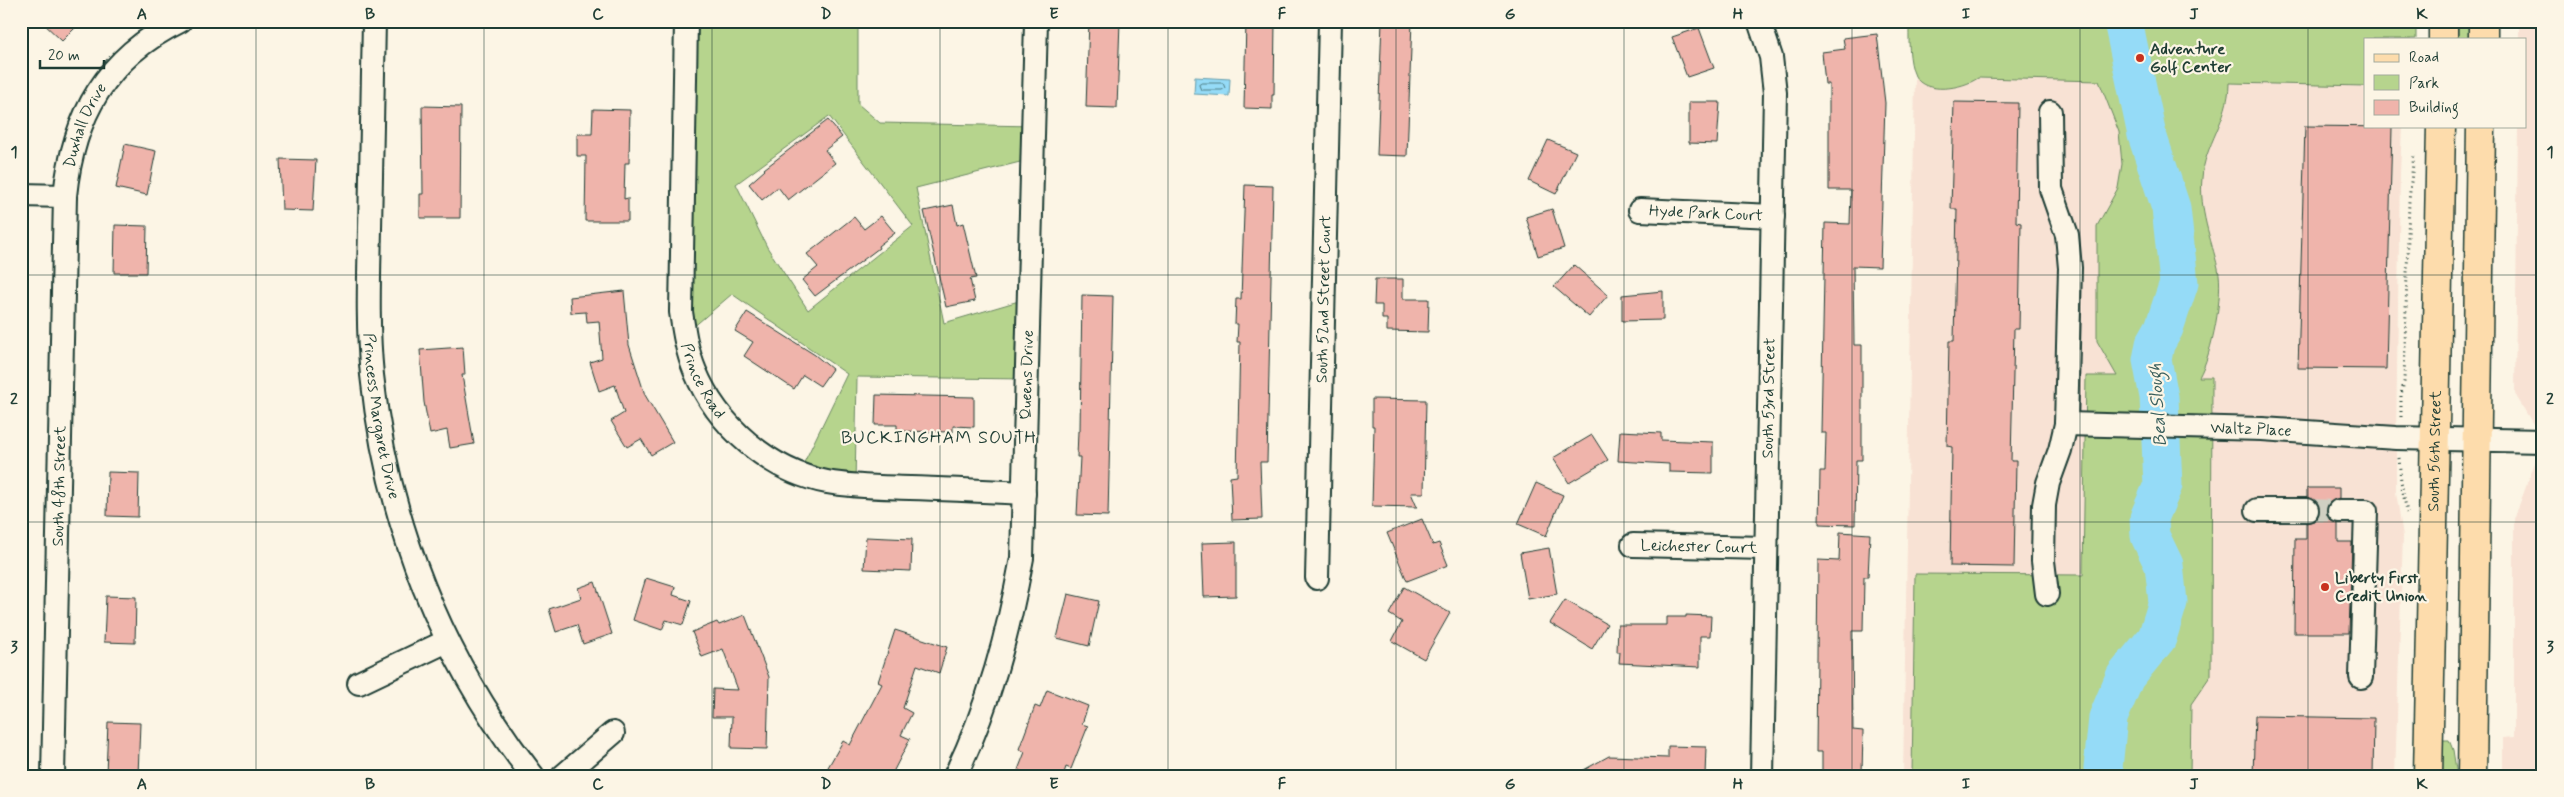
<svg xmlns="http://www.w3.org/2000/svg" width="2564" height="797" font-family="Mynerve,sans-serif">
<rect width="100%" height="100%" fill="#fcf5e5"/>
<filter id="ink" filterUnits="userSpaceOnUse"><feTurbulence type="fractalNoise" baseFrequency=".02" numOctaves="2"/><feDisplacementMap in="SourceGraphic" scale="10" xChannelSelector="R" yChannelSelector="G"/><feConvolveMatrix kernelMatrix="1 2 1 2 8 2 1 2 1" color-interpolation-filters="sRGB"/></filter>
<g filter="url(#ink)">
<path fill="#f8e2d4" d="M 2519,21 L 2543,21 L 2543,441 L 2515,394 L 2518,126 L 2525,126 L 2525,39 L 2519,39 Z
M 1915,77 L 2365,86 L 2365,126 L 2402,126 L 2400,174 L 2396,438 L 2396,492 L 2403,536 L 2395,776 L 1903,776 Z
M 2543,441 L 2543,776 L 2503,776 L 2503,738 L 2514,737 L 2514,519 Z"/>
<path fill="#b6d48d" stroke="#6a8860" fill-rule="evenodd" d="M 686,21 L 858,21 L 858,104 L 880,123 L 1034,126 L 1032,159 L 916,188 L 944,323 L 1029,298 L 1027,379 L 857,377 L 855,485 L 799,473 L 847,374 L 732,294 L 685,334 ZM 829,116 L 913,226 L 808,310 L 767,247 L 736,184 Z
M 1909,21 L 2416,21 L 2416,39 L 2365,39 L 2365,86 L 2229,83 C 2229,119 2204,146 2202,178 C 2199,210 2211,239 2218,268 C 2224,294 2212,354 2199,377 L 2212,377 L 2211,675 L 2191,704 L 2190,776 L 1912,776 L 1915,574 L 2083,575 L 2086,376 L 2117,376 L 2097,341 L 2097,226 L 2118,188 L 2122,164 L 2119,132 L 2099,81 L 1978,78 C 1962,89 1925,95 1915,76 C 1908,61 1909,38 1909,21 Z
M 2458,21 L 2473,21 L 2472,39 L 2458,39 Z
M 2443,740 L 2449,740 L 2453,750 L 2457,776 L 2441,776 Z"/>
<path fill="#95dbf7" stroke="#669ca9" d="M 1195,77 L 1230,79 L 1229,96 L 1194,94 Z"/>
<g fill="none" stroke-linecap="round" stroke-linejoin="round">
<path stroke="#4e7c82" stroke-width="1" d="M 1202,83 L 1223,83 L 1225,88 L 1222,90 L 1201,90 L 1199,85 Z"/>
<path stroke="#95dbf7" stroke-width="39" d="M 2105,776 L 2103,768 L 2108,718 L 2125,677 L 2157,638 L 2168,602 L 2164,565 L 2150,536 L 2149,518 L 2163,485 L 2159,397 L 2152,360 L 2155,344 L 2164,328 L 2179,283 L 2171,208 L 2147,135 L 2123,21"/>
</g>
<path fill="#efb4ab" stroke="#1f3d34" d="M 41,21 L 82,21 L 62,41 Z
M 1089,21 L 1120,21 L 1117,108 L 1086,107 Z
M 1246,21 L 1275,21 L 1274,95 L 1272,95 L 1272,109 L 1244,108 Z
M 1382,21 L 1412,21 L 1407,156 L 1377,155 Z
M 1699,28 L 1714,68 L 1687,77 L 1672,37 Z
M 1877,34 L 1885,103 L 1880,267 L 1853,266 L 1854,345 L 1862,345 L 1862,460 L 1856,460 L 1855,525 L 1819,524 L 1820,471 L 1825,471 L 1826,433 L 1821,433 L 1825,223 L 1850,224 L 1851,190 L 1829,190 L 1829,84 L 1825,84 L 1822,52 L 1845,49 L 1843,38 Z
M 1689,102 L 1720,102 L 1717,144 L 1689,143 Z
M 1954,102 L 2018,103 L 2016,222 L 2021,223 L 2019,329 L 2014,329 L 2011,461 L 2016,461 L 2014,567 L 1950,566 L 1952,447 L 1947,446 L 1949,341 L 1954,341 L 1957,209 L 1951,209 Z
M 422,106 L 461,107 L 460,218 L 420,218 L 420,194 L 423,194 Z
M 593,109 L 630,110 L 629,163 L 625,163 L 624,199 L 628,198 L 628,221 L 585,221 L 586,156 L 577,156 L 577,134 L 592,134 Z
M 828,120 L 842,137 L 825,150 L 835,163 L 788,200 L 778,187 L 762,200 L 749,184 L 765,170 L 764,169 Z
M 2305,126 L 2392,127 L 2386,369 L 2298,368 Z
M 1548,140 L 1576,152 L 1556,194 L 1529,181 Z
M 125,144 L 156,151 L 147,195 L 116,188 Z
M 280,159 L 316,160 L 313,211 L 282,210 Z
M 1245,185 L 1273,186 L 1267,462 L 1260,462 L 1262,519 L 1232,520 L 1230,477 L 1237,476 L 1240,342 L 1237,342 L 1238,324 L 1235,324 L 1236,299 L 1241,299 Z
M 953,205 L 957,225 L 963,223 L 976,278 L 970,279 L 975,301 L 946,307 L 924,211 Z
M 1552,209 L 1564,248 L 1538,256 L 1526,217 Z
M 881,216 L 895,233 L 878,246 L 879,248 L 815,296 L 802,280 L 818,267 L 807,254 L 854,217 L 864,229 Z
M 115,225 L 147,226 L 146,273 L 114,273 Z
M 1574,265 L 1608,295 L 1589,317 L 1554,287 Z
M 1375,279 L 1403,279 L 1403,299 L 1429,299 L 1428,332 L 1387,331 L 1387,319 L 1382,319 L 1382,305 L 1374,305 Z
M 624,291 L 629,345 L 645,395 L 673,442 L 651,455 L 641,439 L 627,447 L 611,421 L 624,413 L 615,385 L 599,391 L 590,362 L 602,358 L 599,321 L 587,322 L 586,312 L 571,313 L 570,297 Z
M 1663,291 L 1663,320 L 1622,321 L 1622,295 Z
M 1082,295 L 1113,296 L 1108,516 L 1077,515 L 1080,457 L 1077,457 L 1078,431 L 1080,431 Z
M 747,312 L 815,355 L 832,369 L 820,386 L 803,375 L 794,389 L 744,356 L 753,342 L 735,331 Z
M 463,347 L 465,375 L 462,375 L 474,444 L 450,448 L 447,430 L 430,434 L 424,402 L 420,350 Z
M 876,395 L 974,397 L 974,427 L 953,426 L 953,432 L 897,431 L 897,425 L 875,425 Z
M 1372,399 L 1426,400 L 1424,493 L 1411,493 L 1417,507 L 1372,506 L 1374,426 L 1372,426 Z
M 1620,431 L 1661,433 L 1661,440 L 1713,442 L 1713,473 L 1669,472 L 1669,464 L 1618,461 Z
M 1592,435 L 1608,460 L 1569,483 L 1553,458 Z
M 108,472 L 139,473 L 138,517 L 107,516 Z
M 1536,483 L 1563,495 L 1546,536 L 1518,524 Z
M 2307,488 L 2339,488 L 2339,498 L 2328,504 L 2326,511 L 2328,518 L 2338,524 L 2338,542 L 2352,542 L 2349,633 L 2294,633 L 2295,539 L 2306,539 L 2306,523 L 2314,521 L 2320,510 L 2318,503 L 2307,497 Z
M 1422,519 L 1433,545 L 1439,543 L 1448,565 L 1407,581 L 1387,533 Z
M 1840,532 L 1870,534 L 1868,577 L 1864,577 L 1863,631 L 1852,631 L 1853,730 L 1863,731 L 1862,773 L 1822,772 L 1822,752 L 1816,752 L 1818,560 L 1839,561 Z
M 866,537 L 912,539 L 911,571 L 864,569 Z
M 1236,542 L 1236,596 L 1204,597 L 1202,543 Z
M 1549,548 L 1557,594 L 1528,599 L 1520,553 Z
M 646,578 L 675,587 L 673,595 L 691,601 L 683,625 L 666,620 L 662,630 L 633,620 Z
M 595,582 L 612,634 L 583,644 L 577,625 L 556,632 L 549,609 L 581,598 L 578,588 Z
M 1404,587 L 1450,613 L 1424,659 L 1392,641 L 1402,622 L 1389,614 Z
M 1068,594 L 1099,601 L 1089,646 L 1057,638 Z
M 106,596 L 136,597 L 135,643 L 104,642 Z
M 1565,600 L 1607,624 L 1592,649 L 1550,623 Z
M 745,615 L 769,677 L 767,749 L 731,748 L 732,717 L 712,717 L 713,689 L 738,690 L 723,649 L 702,657 L 692,632 L 717,622 L 719,625 Z
M 1686,615 L 1711,616 L 1710,636 L 1700,636 L 1700,667 L 1619,663 L 1620,652 L 1617,652 L 1618,625 L 1667,625 L 1667,617 L 1686,617 Z
M 895,630 L 947,647 L 939,673 L 917,665 L 903,708 L 912,713 L 901,735 L 910,739 L 891,776 L 823,776 L 843,741 L 850,745 L 882,684 L 878,682 Z
M 1047,690 L 1088,706 L 1082,724 L 1088,726 L 1071,769 L 1066,767 L 1063,776 L 1033,776 L 1018,770 L 1025,752 L 1019,749 L 1035,706 L 1040,708 Z
M 2255,716 L 2374,718 L 2373,776 L 2253,776 Z
M 108,722 L 140,723 L 138,776 L 106,775 Z
M 1668,746 L 1706,747 L 1705,776 L 1573,776 L 1609,756 L 1668,758 Z"/>
<g fill="none" stroke-linecap="round" stroke-linejoin="round">
<path stroke="#d0d0c2" stroke-width="22" stroke-dasharray="22 11" stroke-linecap="butt" d="M 2307,510 L 2339,511"/>
<g stroke="#1f3d34" stroke-width="26">
<g id="minor">
<path id="s1" d="M 374,21 C 373,90 371,159 370,228 C 369,277 367,326 372,375 C 387,522 442,660 533,776"/>
<path id="s2" d="M 686,21 L 681,312 C 684,332 687,352 695,371 C 717,425 769,471 827,482 C 854,487 882,487 910,488 C 948,489 986,491 1024,493"/>
<path d="M 1759,21 L 1771,57 L 1775,93 L 1762,776"/>
<path d="M 21,195 L 65,196"/>
<path id="s3" d="M 1640,210 L 1773,216"/>
<path id="s4" d="M 2066,424 L 2262,429 L 2396,438 L 2543,441"/>
<path d="M 2257,510 L 2307,510"/>
<path d="M 2339,511 L 2366,511 L 2361,677"/>
<path id="s5" d="M 1633,545 L 1766,548"/>
<path id="s6" d="M 1317,578 L 1330,21"/>
<path d="M 2047,594 L 2043,561 L 2044,505 L 2048,483 L 2060,450 L 2066,424 L 2070,268 L 2067,235 L 2051,189 L 2050,112"/>
<path d="M 359,683 L 447,641"/>
<path id="s7" d="M 53,776 L 65,196 C 73,116 106,57 180,21"/>
<path d="M 563,776 L 613,733"/>
<path id="s8" d="M 955,776 C 989,706 1008,634 1022,558 L 1036,21"/>
</g>
</g>
<g stroke="#1f3d34" stroke-width="31">
<g id="major">
<path d="M 2443,39 L 2443,21"/>
<path d="M 2483,39 L 2483,21"/>
<path id="s9" d="M 2428,776 L 2441,126"/>
<path d="M 2472,776 L 2481,126"/>
</g>
</g>
<path stroke="#1f3d34" stroke-width="3" stroke-dasharray="1 4" stroke-linecap="butt" d="M 2401,417 L 2401,395 L 2404,382 L 2409,201 L 2414,154
M 2399,458 L 2401,481 L 2407,513"/>
<use href="#minor" stroke="#fcf5e5" stroke-width="22"/>
<use href="#major" stroke="#fddcac" stroke-width="28"/>
</g>
</g>
<path fill="none" stroke="#1f3d34" stroke-width="1" stroke-opacity="0.55" d="M 256,21 L 256,776M 484,21 L 484,776M 712,21 L 712,776M 940,21 L 940,776M 1168,21 L 1168,776M 1396,21 L 1396,776M 1624,21 L 1624,776M 1852,21 L 1852,776M 2080,21 L 2080,776M 2308,21 L 2308,776M 21,275 L 2543,275M 21,522 L 2543,522"/>
<g fill="#c8321e" stroke="#fcf5e5" stroke-width="2">
<circle cx="2140" cy="58" r="5"/>
<circle cx="2325" cy="587" r="5"/>
</g>
<g text-anchor="middle" dominant-baseline="central" stroke-width="4.5" stroke-linejoin="round" paint-order="stroke">
<g font-size="16" font-weight="bold" fill="#1f3d34" stroke="#fcf5e5" text-anchor="start">
<text x="2150" y="49">Adventure<tspan x="2150" dy="18">Golf Center</tspan></text>
<text x="2335" y="578">Liberty First<tspan x="2335" dy="18">Credit Union</tspan></text>
</g>
<g font-size="16" fill="#1f3d34" stroke="#fcf5e5">
<text stroke="none"><textPath href="#s7" startOffset="654">Duxhall Drive</textPath></text>
<text stroke="none"><textPath href="#s3" startOffset="66">Hyde Park Court</textPath></text>
<text stroke="none"><textPath href="#s6" startOffset="279">South 52nd Street Court</textPath></text>
<text stroke="none"><textPath href="#s8" startOffset="412">Queens Drive</textPath></text>
<text stroke="none"><textPath href="#s2" startOffset="364">Prince Road</textPath></text>
<text transform="translate(1769 398) rotate(-89)">South 53rd Street</text>
<text stroke="none"><textPath href="#s1" startOffset="396">Princess Margaret Drive</textPath></text>
<text stroke="none"><textPath href="#s4" startOffset="185">Waltz Place</textPath></text>
<text stroke="none"><textPath href="#s9" startOffset="325">South 56th Street</textPath></text>
<text stroke="none"><textPath href="#s7" startOffset="290">South 48th Street</textPath></text>
<text stroke="none"><textPath href="#s5" startOffset="66">Leichester Court</textPath></text>
</g>
<g font-size="18" font-style="italic" fill="#375d5b" stroke="#fcf5e5">
<text transform="translate(2158 405) rotate(-94)">Beal Slough</text>
</g>
<g font-size="18" letter-spacing="1" fill="#1f3d34" stroke="#fcf5e5">
<text x="939" y="438">BUCKINGHAM SOUTH</text>
</g>
</g>
<rect width="2564" height="797" fill="none" stroke="#fcf5e5" stroke-width="55"/>
<rect x="2364" y="38" width="162" height="90" fill="#fcf5e5" stroke="#a4ab9e"/>
<rect x="2374" y="54" width="25" height="8" fill="#fddcac" stroke="#a4ab9e"/>
<text x="2409" y="62" font-size="15" fill="#1f3d34">Road</text>
<rect x="2374" y="75" width="25" height="15" fill="#b6d48d" stroke="#a4ab9e"/>
<text x="2409" y="88" font-size="15" fill="#1f3d34">Park</text>
<rect x="2374" y="100" width="25" height="15" fill="#efb4ab" stroke="#a4ab9e"/>
<text x="2409" y="112" font-size="15" fill="#1f3d34">Building</text>
<path d="M40 60v8h64v-8" fill="none" stroke="#1f3d34" stroke-width="2.5"/>
<text x="48" y="60" font-size="15" fill="#1f3d34" stroke="#fcf5e5" stroke-width="4" paint-order="stroke">20 m</text>
<rect x="28" y="28" width="2508" height="742" fill="none" stroke="#1f3d34" stroke-width="2"/>
<g font-size="16" text-anchor="middle" font-weight="bold" fill="#1f3d34">
<text x="142" y="19">A</text>
<text x="370" y="19">B</text>
<text x="598" y="19">C</text>
<text x="826" y="19">D</text>
<text x="1054" y="19">E</text>
<text x="1282" y="19">F</text>
<text x="1510" y="19">G</text>
<text x="1738" y="19">H</text>
<text x="1966" y="19">I</text>
<text x="2194" y="19">J</text>
<text x="2422" y="19">K</text>
<text x="14" y="157">1</text>
<text x="2550" y="157">1</text>
<text x="14" y="404">2</text>
<text x="2550" y="404">2</text>
<text x="14" y="652">3</text>
<text x="2550" y="652">3</text>
<text x="142" y="789">A</text>
<text x="370" y="789">B</text>
<text x="598" y="789">C</text>
<text x="826" y="789">D</text>
<text x="1054" y="789">E</text>
<text x="1282" y="789">F</text>
<text x="1510" y="789">G</text>
<text x="1738" y="789">H</text>
<text x="1966" y="789">I</text>
<text x="2194" y="789">J</text>
<text x="2422" y="789">K</text>
</g>
</svg>
